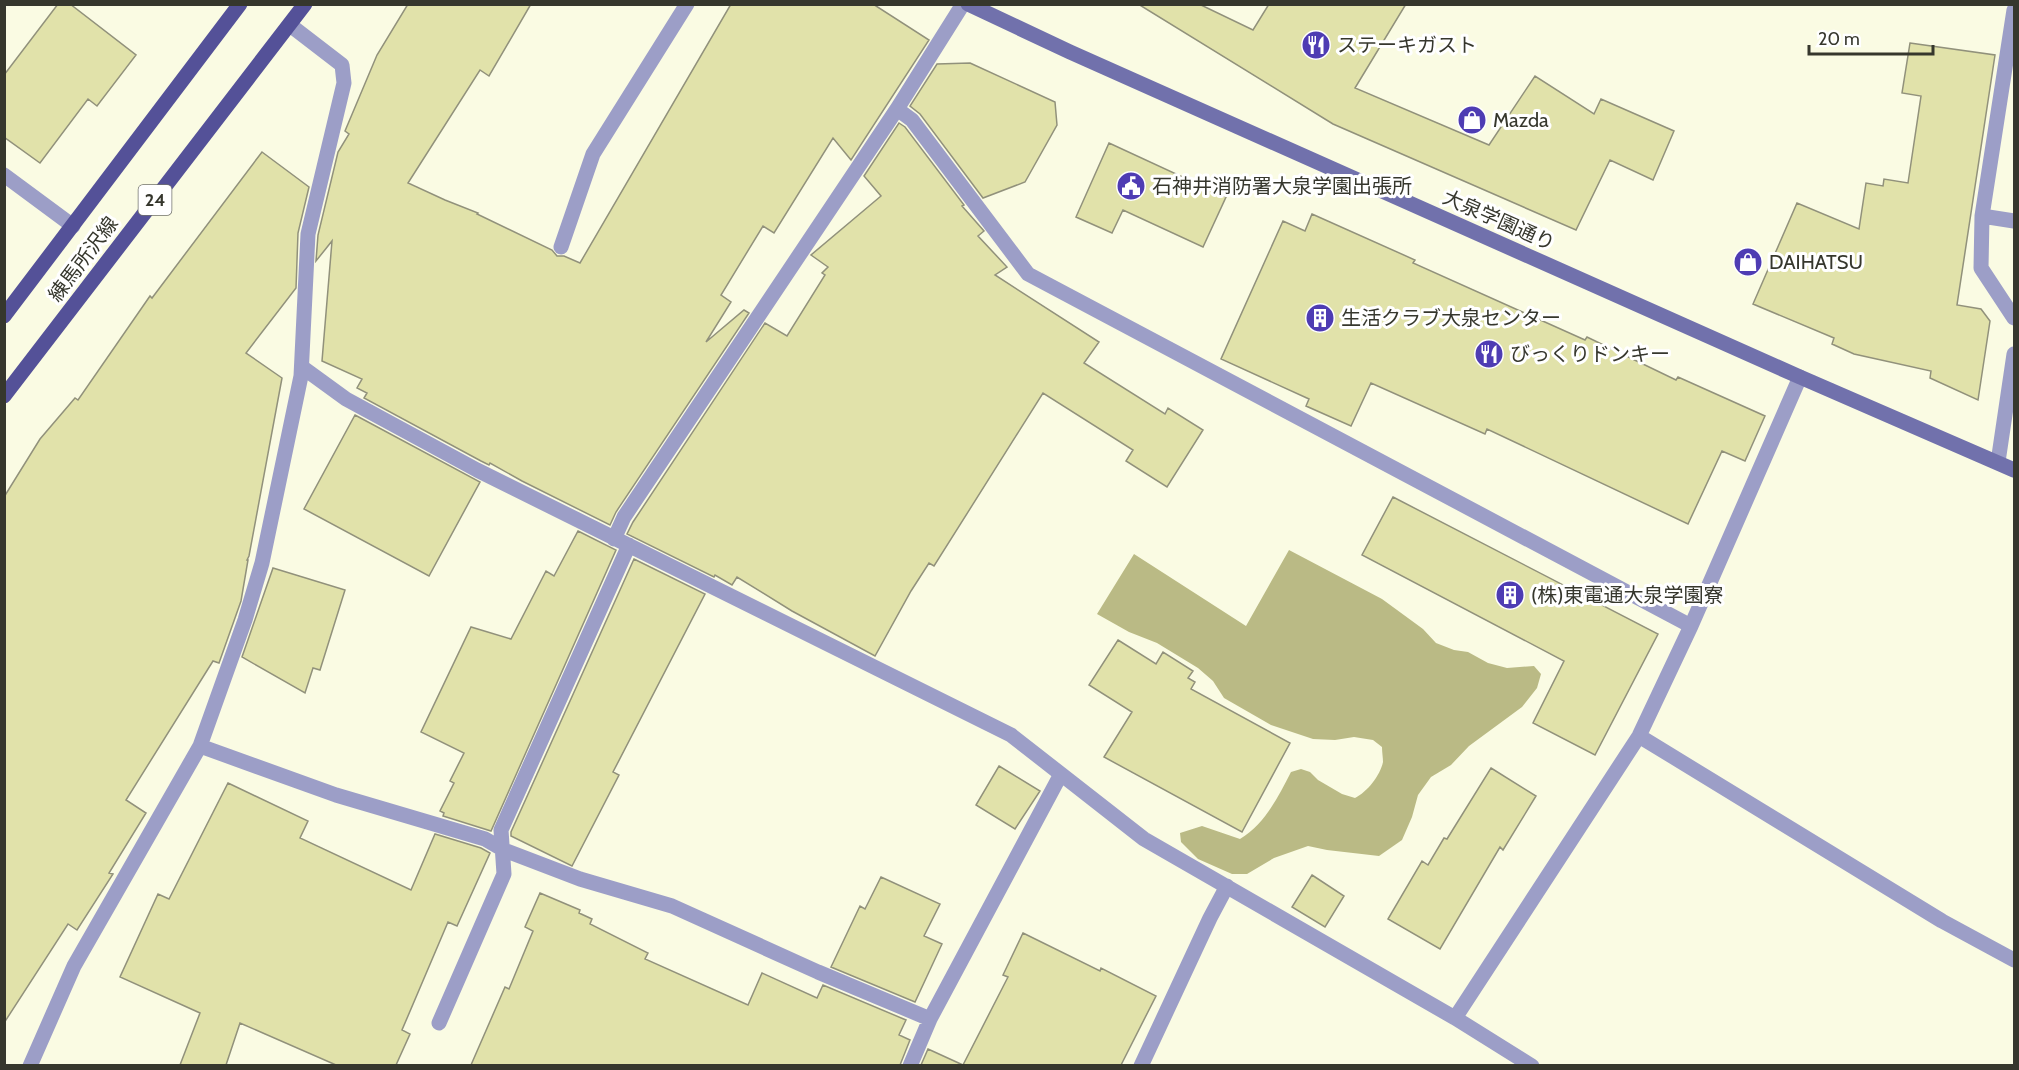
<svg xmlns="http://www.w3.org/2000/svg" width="2019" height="1070" font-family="Cabin,'Noto Sans JP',sans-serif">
<rect width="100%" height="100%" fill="#fafbe3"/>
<path fill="#baba85" d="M 1289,550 L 1382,599 L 1423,629 L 1436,643 L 1454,650 L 1468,652 L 1488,663 L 1507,668 L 1534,666 L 1541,674 L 1537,688 L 1522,707 L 1469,746 L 1451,765 L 1431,777 L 1418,795 L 1412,817 L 1402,840 L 1379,856 L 1327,850 L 1308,846 L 1274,858 L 1247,874 L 1232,874 L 1198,859 L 1181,842 L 1180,833 L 1202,826 L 1240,839 C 1265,824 1278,797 1291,772 L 1301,769 L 1310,772 L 1318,780 L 1342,794 L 1355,798 C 1367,792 1380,776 1383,762 C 1383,758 1382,752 1382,747 L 1373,740 L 1354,737 L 1335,740 L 1313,739 L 1271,725 L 1224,698 L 1213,681 L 1198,668 L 1157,643 L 1129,632 L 1097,614 L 1134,554 L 1246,626 Z"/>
<path fill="#e1e2aa" stroke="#91917b" stroke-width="1.5" d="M 58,4 L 70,4 L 136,55 L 97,106 L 88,99 L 40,163 L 4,137 L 4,75 Z
M 408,4 L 531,4 L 489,76 L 480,70 L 408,183 L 445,200 L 478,213 L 477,214 L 552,250 L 557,256 L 564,256 L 580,263 L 731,4 L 873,4 L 929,40 L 851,160 L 833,138 L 774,233 L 763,226 L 721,295 L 731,302 L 706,342 L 744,310 L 749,313 L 616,512 L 610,525 L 522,481 L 490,463 L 489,465 L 481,461 L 364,398 L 367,393 L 357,388 L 362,379 L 322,361 L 332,241 L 316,261 L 318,235 L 338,152 L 349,134 L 345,131 L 377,55 Z
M 1138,4 L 1199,4 L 1253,30 L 1269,4 L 1406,4 L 1355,88 L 1489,145 L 1535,76 L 1594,114 L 1601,99 L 1674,131 L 1653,180 L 1610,160 L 1576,230 L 1333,124 Z
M 1910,43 L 1995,55 L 1957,305 L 1981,309 L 1990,321 L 1978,400 L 1930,378 L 1931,371 L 1854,354 L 1832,344 L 1834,338 L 1753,304 L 1797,203 L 1859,229 L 1866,183 L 1883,186 L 1884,179 L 1908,183 L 1921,96 L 1902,93 Z
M 970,63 L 1055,102 L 1057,125 L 1025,182 L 983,198 L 920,114 L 910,106 L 937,64 Z
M 899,123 L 905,127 L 964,205 L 962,206 L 984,231 L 978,236 L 1007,267 L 995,275 L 1099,342 L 1084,363 L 1165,414 L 1168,408 L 1203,430 L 1167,487 L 1126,461 L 1133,450 L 1043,393 L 934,566 L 929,563 L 911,591 L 875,656 L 792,611 L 737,577 L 732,585 L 715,575 L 714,577 L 627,534 L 633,522 L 765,323 L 787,336 L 825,275 L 822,273 L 828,267 L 811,255 L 881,196 L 864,176 Z
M 1109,143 L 1226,197 L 1203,247 L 1123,210 L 1112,233 L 1076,217 Z
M 262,152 L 309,187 L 298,233 L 296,288 L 246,353 L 282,378 L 249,556 L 247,560 L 248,560 L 241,601 L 219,663 L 213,661 L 126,800 L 146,813 L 109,873 L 113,874 L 77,930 L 68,924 L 4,1023 L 4,497 L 40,439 L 75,398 L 78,400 L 150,296 L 152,298 Z
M 1312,214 L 1415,260 L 1413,263 L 1585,340 L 1587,337 L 1676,380 L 1678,377 L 1765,416 L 1745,461 L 1722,451 L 1688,524 L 1487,429 L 1485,434 L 1371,383 L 1351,426 L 1306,406 L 1309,399 L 1221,359 L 1283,221 L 1305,231 Z
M 355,415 L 480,482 L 429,576 L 304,509 Z
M 1393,497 L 1658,634 L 1595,755 L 1533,723 L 1564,661 L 1362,555 Z
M 578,531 L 616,550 L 491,831 L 443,816 L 444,813 L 440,811 L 454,783 L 450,781 L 464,753 L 421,732 L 471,627 L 511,639 L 546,571 L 554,576 Z
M 634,559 L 705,594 L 613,772 L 619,775 L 572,866 L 511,836 L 511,832 Z
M 273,568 L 345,590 L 320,670 L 313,668 L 305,693 L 242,657 Z
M 1118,640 L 1156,664 L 1163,652 L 1193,671 L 1188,678 L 1195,682 L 1191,689 L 1290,743 L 1242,832 L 1104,757 L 1132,712 L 1089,685 Z
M 999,766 L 1040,791 L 1015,829 L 976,805 Z
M 1491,768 L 1536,796 L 1503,850 L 1500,847 L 1440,949 L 1388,919 L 1422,861 L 1428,865 L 1444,838 L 1447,839 Z
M 228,783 L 308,821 L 300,838 L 411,890 L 435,834 L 481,848 L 490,853 L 457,926 L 448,922 L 402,1030 L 410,1034 L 396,1065 L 336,1065 L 240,1023 L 226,1065 L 180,1065 L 200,1013 L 120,977 L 158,894 L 169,899 Z
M 1312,875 L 1344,896 L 1325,927 L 1292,907 Z
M 881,877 L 940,904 L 924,936 L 942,944 L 915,1002 L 831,967 L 860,906 L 865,909 Z
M 540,893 L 580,910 L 579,913 L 592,919 L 590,924 L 648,953 L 645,959 L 748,1005 L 762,973 L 817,998 L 823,985 L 906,1020 L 899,1035 L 910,1040 L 900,1065 L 471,1065 L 505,987 L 509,989 L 533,931 L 525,927 Z
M 1023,933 L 1100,971 L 1101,968 L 1156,996 L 1121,1065 L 963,1065 L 1008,977 L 1003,975 Z
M 928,1049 L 963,1065 L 921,1065 Z"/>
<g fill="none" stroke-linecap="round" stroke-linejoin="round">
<path stroke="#9c9ec7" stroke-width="15" d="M 2014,10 L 1982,216 L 1981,268 L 2014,318
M 897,109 L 963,4
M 4,175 L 73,226
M 1982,216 L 2014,221
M 561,247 L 593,154 L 687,4
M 302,367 L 346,399 L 477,470 L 1011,735 L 1144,839 L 1455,1018 L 1532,1066
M 1998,462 L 2014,354
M 614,539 L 624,517 L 897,109 L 912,120 L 1028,274 L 1691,626
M 1639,736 L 1942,921 L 2014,960
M 200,746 L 336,795 L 485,839 L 504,850 L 580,879 L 672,906 L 818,972 L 930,1019
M 1455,1018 L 1639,736 L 1691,626 L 1800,377
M 439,1023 L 504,874 L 501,830 L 629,545
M 30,1066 L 74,966 L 200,746 L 245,620 L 262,563 L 301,376 L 308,234 L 344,83 L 342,65 L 290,25
M 910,1066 L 930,1019 L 1061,774
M 1141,1066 L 1210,918 L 1227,886"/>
<path stroke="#7171ac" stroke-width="15" d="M 968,4 L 1070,52 L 1800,377 L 2014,470"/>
<path stroke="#545198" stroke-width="15" d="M 4,316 L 240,4
M 4,396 L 305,4"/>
</g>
<defs>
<g id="restaurant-disc" transform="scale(1.5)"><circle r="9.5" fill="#4e3cb3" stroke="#fff"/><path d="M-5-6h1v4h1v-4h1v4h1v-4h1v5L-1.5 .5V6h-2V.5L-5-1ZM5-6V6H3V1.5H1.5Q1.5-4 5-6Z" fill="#fff"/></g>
<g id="shop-disc" transform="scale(1.5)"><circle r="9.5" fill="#4e3cb3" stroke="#fff"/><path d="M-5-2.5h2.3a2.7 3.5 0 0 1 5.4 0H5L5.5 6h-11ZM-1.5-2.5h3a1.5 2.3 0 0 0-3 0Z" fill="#fff"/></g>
<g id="civic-disc" transform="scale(1.5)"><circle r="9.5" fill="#4e3cb3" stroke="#fff"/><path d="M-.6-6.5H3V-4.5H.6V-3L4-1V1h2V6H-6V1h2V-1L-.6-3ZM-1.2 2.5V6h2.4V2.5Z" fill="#fff"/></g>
<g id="building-disc" transform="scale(1.5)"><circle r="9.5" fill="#4e3cb3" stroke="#fff"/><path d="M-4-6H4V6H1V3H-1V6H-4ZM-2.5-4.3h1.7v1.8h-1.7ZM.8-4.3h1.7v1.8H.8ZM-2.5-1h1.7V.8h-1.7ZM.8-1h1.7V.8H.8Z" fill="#fff"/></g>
</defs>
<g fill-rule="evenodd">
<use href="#restaurant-disc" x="1316" y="45"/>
<use href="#shop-disc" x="1472" y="120"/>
<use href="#civic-disc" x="1131" y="186"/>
<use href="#shop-disc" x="1748" y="262"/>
<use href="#building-disc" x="1320" y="318"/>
<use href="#restaurant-disc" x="1489" y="354"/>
<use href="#building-disc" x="1510" y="595"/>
</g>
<g text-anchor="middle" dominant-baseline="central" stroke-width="6" stroke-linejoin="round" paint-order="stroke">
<rect fill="#fff" stroke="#72736c" stroke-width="1.5" x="138.5" y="185" width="33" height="30" rx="4.5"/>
<g font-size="18" font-weight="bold" fill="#36372d">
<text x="155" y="200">24</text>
</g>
<g font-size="20" fill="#36372d" stroke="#fff" text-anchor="start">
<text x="1337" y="45">ステーキガスト</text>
<text x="1493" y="120">Mazda</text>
<text x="1152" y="186">石神井消防署大泉学園出張所</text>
<text x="1769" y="262">DAIHATSU</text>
<text x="1341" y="318">生活クラブ大泉センター</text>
<text x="1510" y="354">びっくりドンキー</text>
<text x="1531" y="595">(株)東電通大泉学園寮</text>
</g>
<g font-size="20" fill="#36372d" stroke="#fff">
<text transform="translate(1499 220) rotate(24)">大泉学園通り</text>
<text transform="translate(83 259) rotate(-53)">練馬所沢線</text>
</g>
</g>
<rect width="2019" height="1070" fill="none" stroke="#36372d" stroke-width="12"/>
<path d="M1809 45v9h124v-9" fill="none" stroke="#36372d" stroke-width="3"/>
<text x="1818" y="45" font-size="18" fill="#36372d" stroke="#ffffff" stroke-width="4.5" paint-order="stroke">20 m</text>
</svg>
